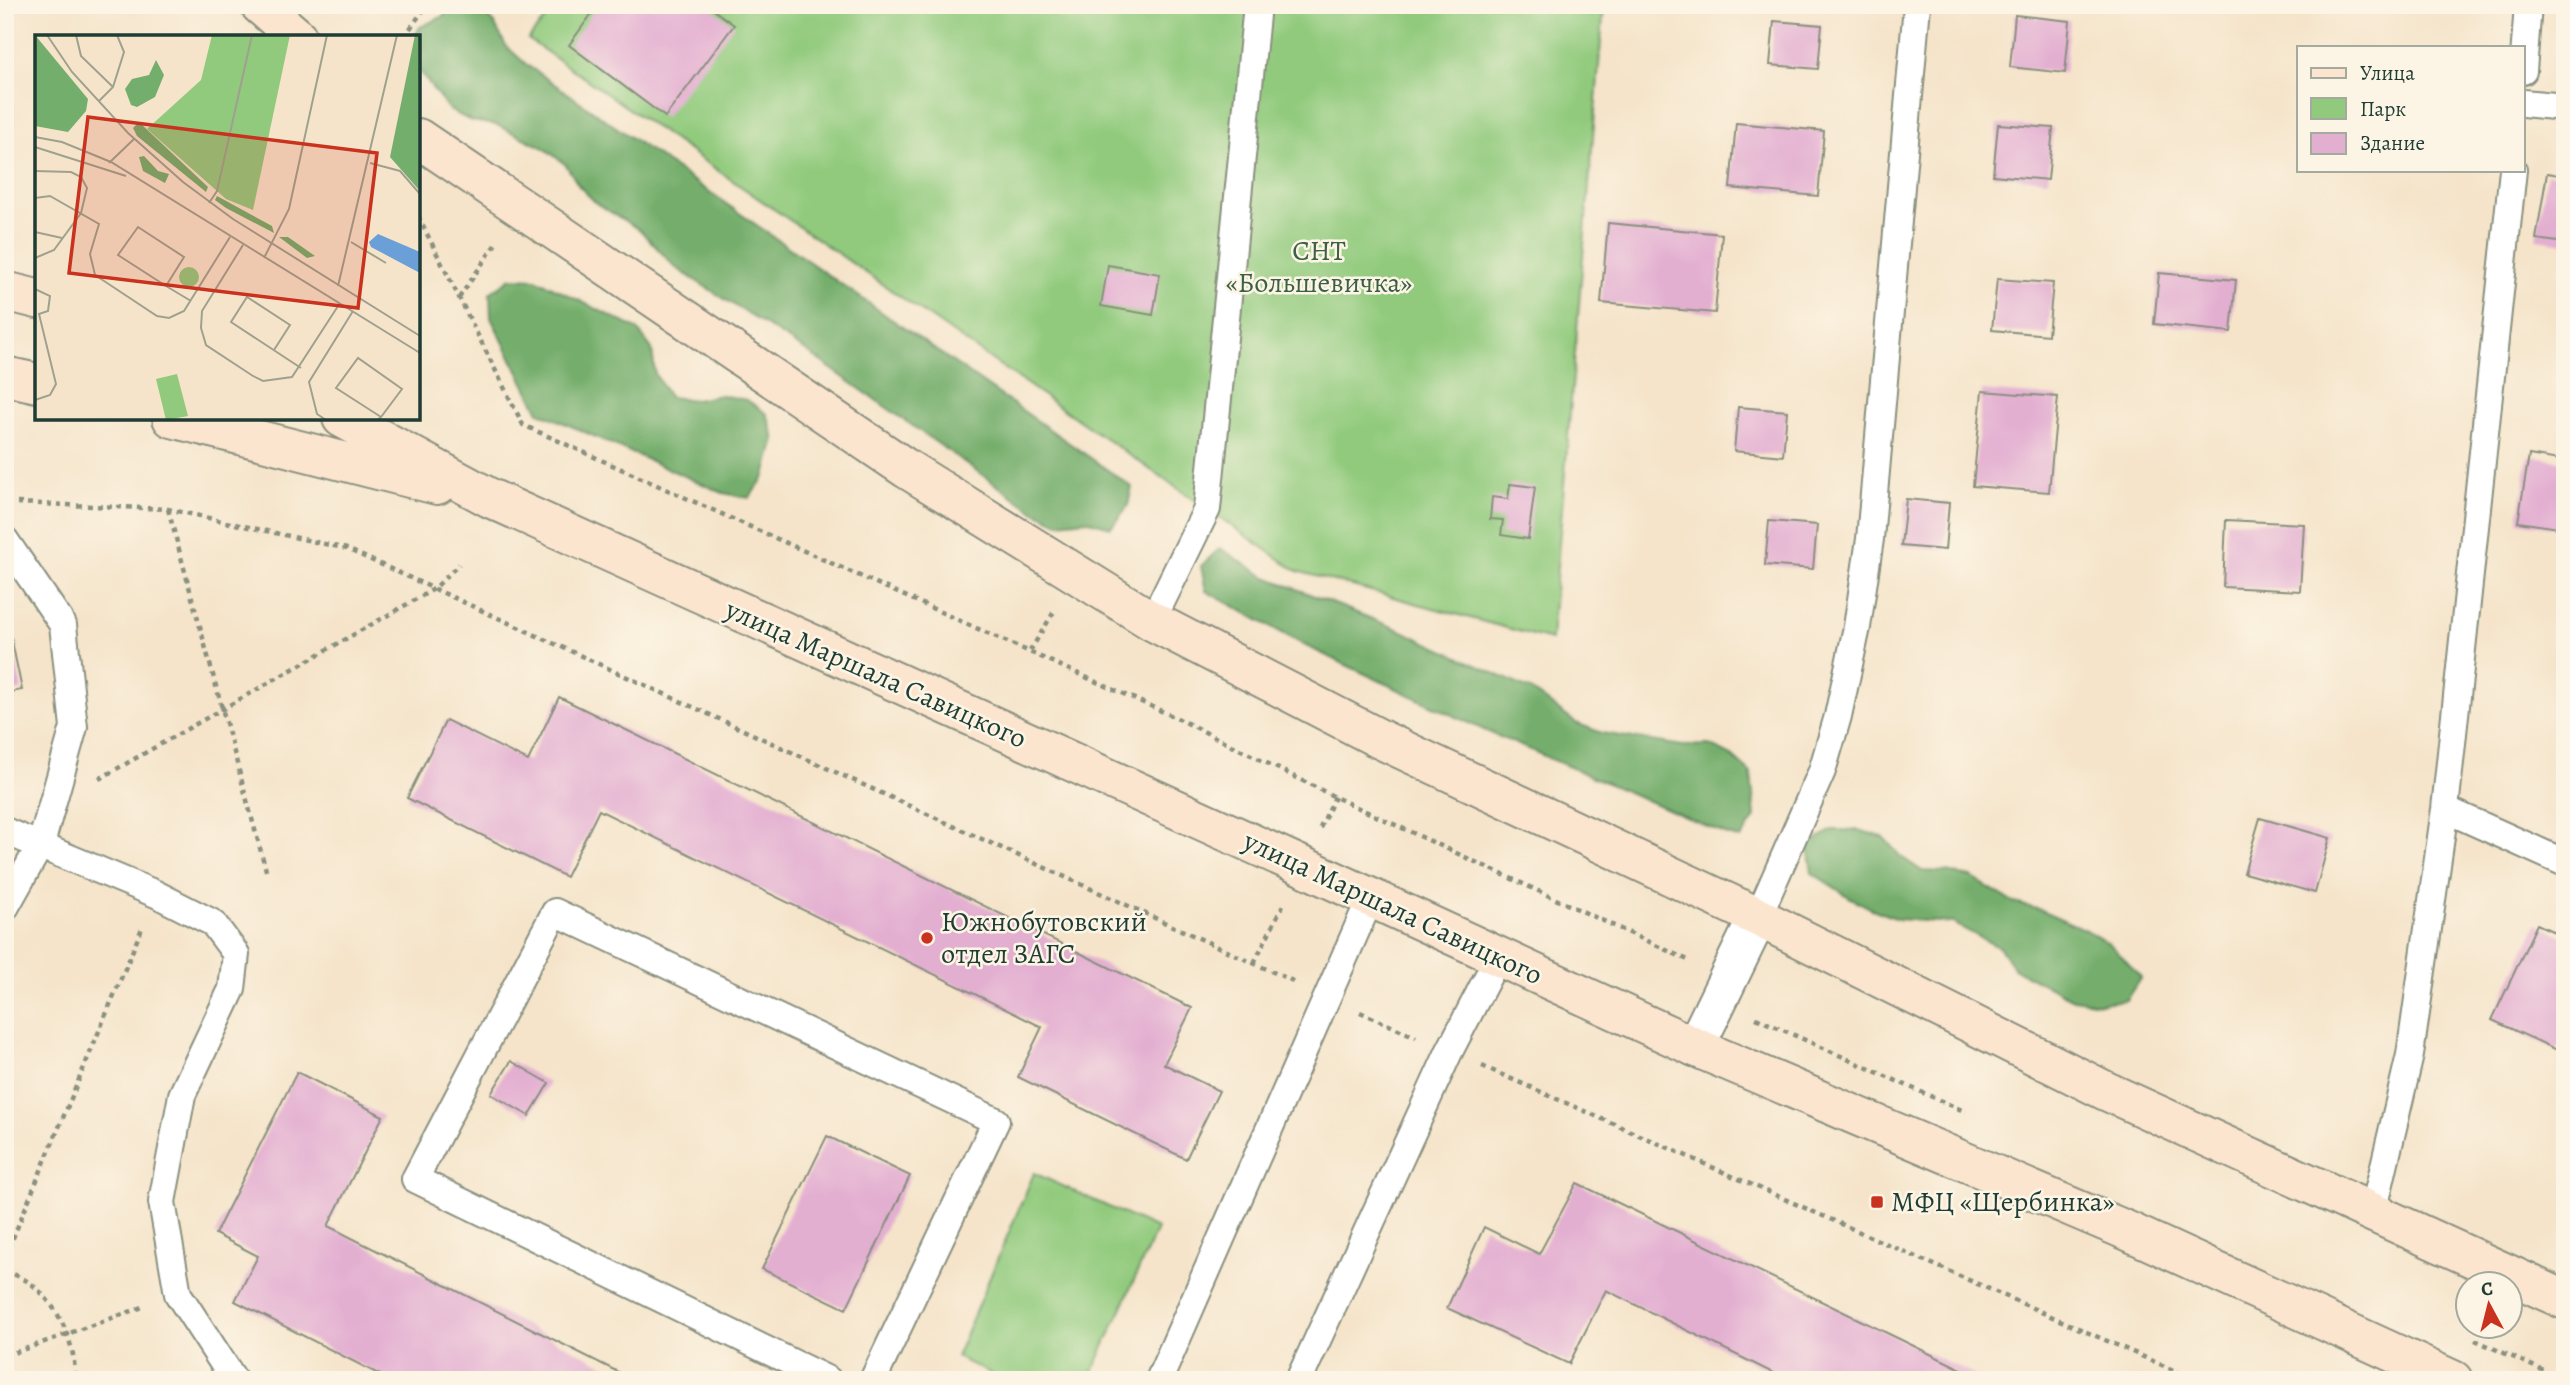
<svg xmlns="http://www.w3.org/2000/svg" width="2570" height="1385" font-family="Alegreya,serif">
<rect width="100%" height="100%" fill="#fcf5e5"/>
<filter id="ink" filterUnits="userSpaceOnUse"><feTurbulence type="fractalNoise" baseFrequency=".0143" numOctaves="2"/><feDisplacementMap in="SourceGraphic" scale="14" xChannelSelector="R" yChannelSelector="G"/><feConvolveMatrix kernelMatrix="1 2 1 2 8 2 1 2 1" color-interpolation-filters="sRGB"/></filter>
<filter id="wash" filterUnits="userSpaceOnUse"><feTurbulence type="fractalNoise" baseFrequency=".00686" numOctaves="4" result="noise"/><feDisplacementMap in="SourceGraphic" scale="28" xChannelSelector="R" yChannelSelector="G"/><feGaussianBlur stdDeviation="1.57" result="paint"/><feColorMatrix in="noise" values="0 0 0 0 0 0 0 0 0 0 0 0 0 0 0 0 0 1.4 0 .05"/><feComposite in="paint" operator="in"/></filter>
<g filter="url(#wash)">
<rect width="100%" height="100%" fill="#f5e4ca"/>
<path fill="#91ca7d" stroke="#588458" stroke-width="2" d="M 557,5 L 1604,5 L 1551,640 L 1297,571 L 528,39 Z
M 1034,1173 L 1157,1229 L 1089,1380 L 1004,1380 L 956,1357 Z"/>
<path fill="#74ae6c" stroke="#4a7650" stroke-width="2" d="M 447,5 L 476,5 L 494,23 L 506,46 L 527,65 L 1132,487 L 1128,506 L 1111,527 L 1086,520 L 1059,523 L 1035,512 L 806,351 L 676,268 L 640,230 L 597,204 L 579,186 L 566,165 L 544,148 L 497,125 L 471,121 L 449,110 L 418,69 L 418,37 L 414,37 L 420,27 L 444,16 Z
M 511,278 L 536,279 L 637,329 L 652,349 L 655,374 L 669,397 L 696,400 L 721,395 L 747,400 L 767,414 L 775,439 L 765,476 L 749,498 L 723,493 L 539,412 L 491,318 L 490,293 Z
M 1220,548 L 1264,576 L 1400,630 L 1531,690 L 1576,723 L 1602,733 L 1683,746 L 1710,745 L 1732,756 L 1751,773 L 1755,817 L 1741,839 L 1725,834 L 1484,730 L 1306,646 L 1206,591 L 1201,566 Z
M 1832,830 L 1858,830 L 1883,837 L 1900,856 L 1922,871 L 1946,872 L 1971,877 L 2015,903 L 2041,910 L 2088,931 L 2110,944 L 2141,977 L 2126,1000 L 2100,1003 L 2073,999 L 2014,969 L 2000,948 L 1953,923 L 1898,919 L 1872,909 L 1849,897 L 1812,873 L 1808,845 Z"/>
<g id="blocks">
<path fill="#e3afd1" d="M 598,5 L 707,5 L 734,25 L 665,117 L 569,45 Z
M 2015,15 L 2070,21 L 2065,73 L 2010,67 Z
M 1774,21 L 1822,25 L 1818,69 L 1770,65 Z
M 1736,123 L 1824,131 L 1818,196 L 1730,188 Z
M 1998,124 L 2053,128 L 2048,180 L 1993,175 Z
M 2547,173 L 2565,176 L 2565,243 L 2536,239 Z
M 1608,223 L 1722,234 L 1715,313 L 1601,303 Z
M 1108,265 L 1160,274 L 1153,315 L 1101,306 Z
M 2159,273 L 2236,280 L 2231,332 L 2154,324 Z
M 1997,279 L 2053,283 L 2048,335 L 1992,330 Z
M 1982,391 L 2058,397 L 2049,492 L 1973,486 Z
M 1738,407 L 1787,411 L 1783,456 L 1734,451 Z
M 2529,455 L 2565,461 L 2565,529 L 2518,522 Z
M 1510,484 L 1535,487 L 1528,539 L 1501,535 L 1503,520 L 1490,519 L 1492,497 L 1508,499 Z
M 1906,499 L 1949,503 L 1945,550 L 1901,546 Z
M 2226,520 L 2304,524 L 2300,591 L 2223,587 Z
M 1769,521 L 1817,525 L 1813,569 L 1765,565 Z
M 8,622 L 22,690 L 5,693 L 5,623 Z
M 559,697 L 1192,1008 L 1164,1064 L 1219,1091 L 1186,1159 L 1018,1077 L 1042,1027 L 599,810 L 566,877 L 407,798 L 446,720 L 528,761 Z
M 2260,818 L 2330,838 L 2315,893 L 2244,873 Z
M 2537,924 L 2565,937 L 2565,1034 L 2557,1050 L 2492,1020 Z
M 511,1061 L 549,1083 L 529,1116 L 491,1094 Z
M 297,1072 L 383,1116 L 328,1226 L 634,1380 L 390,1380 L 235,1301 L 258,1256 L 215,1234 Z
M 827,1136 L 910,1176 L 846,1309 L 762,1269 Z
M 1577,1183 L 1984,1380 L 1787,1380 L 1606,1290 L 1569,1364 L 1447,1308 L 1484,1227 L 1539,1254 Z"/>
</g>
</g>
<g filter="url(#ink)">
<use href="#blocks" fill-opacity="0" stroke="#8a907f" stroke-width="2"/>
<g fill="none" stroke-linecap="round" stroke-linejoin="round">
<g stroke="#8a907f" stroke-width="30">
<path id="lane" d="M 2523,71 L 2528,5
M 2523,103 L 2565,107
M 5,540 L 63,625 L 74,727 L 41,844 L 5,908
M 1152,621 L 1207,509 L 1257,5
M 2445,809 L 2565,863
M 5,831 L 156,894 L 213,923 L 236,954 L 232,989 L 182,1095 L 162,1202 L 178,1294 L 234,1380
M 1758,917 L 1822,771 L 1838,716 L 1857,627 L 1870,539 L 1917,5
M 2373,1213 L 2410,1055 L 2445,809 L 2513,170
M 828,1380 L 415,1179 L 555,912 L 996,1121 L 873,1380
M 1159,1380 L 1371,897
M 1299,1380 L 1449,1052 L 1498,957"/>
</g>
<g stroke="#8a907f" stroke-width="42">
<path id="street" d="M 1695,1047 L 1758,917"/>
</g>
<g stroke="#8a907f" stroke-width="42">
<path id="secondary" d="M 260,5 L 297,37
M 418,138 L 907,469 L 1152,621 L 1382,740 L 1758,917 L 2106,1091 L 2565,1300
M 5,291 L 37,299
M 5,376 L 37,383
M 172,418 L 437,485
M 342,418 L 490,498 L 1302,866 L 1695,1047 L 2128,1231 L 2453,1380"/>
</g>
<path stroke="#8a907f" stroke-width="4.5" stroke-dasharray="5 5" stroke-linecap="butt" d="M 404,37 L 427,5
M 418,216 L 523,425 L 1177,718 L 1335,797 L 1690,961
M 459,298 L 497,242
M 17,503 L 168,509 L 347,549 L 1295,982
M 168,509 L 267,874
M 1030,651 L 1055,610
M 99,779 L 434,589 L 459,564
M 1320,828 L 1335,797
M 1254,963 L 1283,905
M 1360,1012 L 1416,1037
M 1756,1018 L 1966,1112
M 1482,1066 L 2196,1380
M 5,1257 L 142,928
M 5,1270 C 13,1274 23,1278 30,1283 C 59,1305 76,1344 75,1380
M 2475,1340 L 2564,1380
M 5,1356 L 143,1307"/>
<use href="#lane" stroke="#fff" stroke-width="26"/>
<use href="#street" stroke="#fff" stroke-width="38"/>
<use href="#secondary" stroke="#fce5cf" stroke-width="38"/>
</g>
</g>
<g fill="#c8321e" stroke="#fcf5e5" stroke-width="2.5">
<circle cx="927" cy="938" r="7"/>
<rect x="1870" y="1195" width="14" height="14" rx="3.5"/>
</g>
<g text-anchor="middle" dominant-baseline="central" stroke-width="5" stroke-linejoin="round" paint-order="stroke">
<g font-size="28" fill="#3c6046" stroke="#fcf5e5">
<text x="1319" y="251">СНТ<tspan x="1319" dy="32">«Большевичка»</tspan></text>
</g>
<g font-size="28" fill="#1f3d34" stroke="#fcf5e5">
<text transform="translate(876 674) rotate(24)">улица Маршала Савицкого</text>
<text transform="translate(1393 908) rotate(25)">улица Маршала Савицкого</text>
</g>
<g font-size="28" fill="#1f3d34" stroke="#fcf5e5" text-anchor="start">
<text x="941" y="922">Южнобутовский<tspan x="941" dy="32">отдел ЗАГС</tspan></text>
<text x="1891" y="1202">МФЦ «Щербинка»</text>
</g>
</g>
<g transform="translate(35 35)">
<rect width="385" height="385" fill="#f5e4ca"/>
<path d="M 177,0 L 255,0 L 218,175 L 191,164 L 112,94 L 166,45 ZM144 242a10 10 0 1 1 20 0a10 10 0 1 1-20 0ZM 142,339 L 153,381 L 131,385 L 121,344 Z" fill="#91ca7d"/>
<path d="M 0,0 L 53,64 L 51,76 L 33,97 L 0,91 ZM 380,0 L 385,0 L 385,156 L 355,122 ZM 121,25 L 129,40 L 120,62 L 102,72 L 96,70 L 90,54 L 97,44 L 114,40 ZM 104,87 L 173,152 L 171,157 L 102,101 L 98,93 ZM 109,121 L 123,136 L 134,139 L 130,148 L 108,136 L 104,122 ZM 182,161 L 237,191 L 239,198 L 191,173 L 180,165 ZM 244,202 L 253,202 L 280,221 L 272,223 Z" fill="#74ae6c"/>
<path d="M 343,199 L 385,217 L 385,238 L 336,212 L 334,207 Z" fill="#6b9fd7"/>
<path fill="none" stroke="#9fa18e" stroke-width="2" d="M 12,0 L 37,37 L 93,98 L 148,147 L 198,184 L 385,301M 41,0 L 46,21 L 78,52M 64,66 L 78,52 L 89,17 L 82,0M 0,102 L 27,107 L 76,127 L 385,318M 0,112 L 91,141M 74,128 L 99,104M 335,128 L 365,136 L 385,159M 0,136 L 36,137 L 46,142 L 52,153 L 46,178 L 19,215 L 0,223M 0,163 L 15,161 L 64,189 L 55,219 L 60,240 L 122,281 L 134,283 L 149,276 L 195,202M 174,168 L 182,156 L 217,0M 0,197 L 27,203M 316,207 L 351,228M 208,210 L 167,276 L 166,293 L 171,310 L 218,341 L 228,346 L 257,342 L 305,268M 229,223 L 254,174 L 292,0M 131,251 L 149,222 L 103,192 L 83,220 L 131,251 L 156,266M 303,251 L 362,0M 0,254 L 15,261 L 13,276 L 4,279 L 21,349 L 15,360 L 0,365M 239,315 L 255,290 L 212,262 L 196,287 L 266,333M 291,385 L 282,379 L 274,347 L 318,276M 342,385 L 346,382 L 367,354 L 323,323 L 301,353 L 346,382"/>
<path fill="#c8321e" fill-opacity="0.15" stroke="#c8321e" stroke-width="3.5" d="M 53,82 L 342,118 L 323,273 L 34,238 Z"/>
<rect width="385" height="385" fill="none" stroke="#1f3d34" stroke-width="3.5"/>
</g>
<rect width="2570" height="1385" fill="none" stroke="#fcf5e5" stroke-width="28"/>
<rect x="2297" y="46" width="228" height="126" fill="#fcf5e5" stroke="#a4ab9e" stroke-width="2"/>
<rect x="2311" y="68" width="35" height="10" fill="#fce5cf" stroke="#a4ab9e" stroke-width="2"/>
<text x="2360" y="80" font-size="21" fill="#1f3d34">Улица</text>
<rect x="2311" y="98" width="35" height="21" fill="#91ca7d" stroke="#a4ab9e" stroke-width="2"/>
<text x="2360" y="116" font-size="21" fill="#1f3d34">Парк</text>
<rect x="2311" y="133" width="35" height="21" fill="#e3afd1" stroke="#a4ab9e" stroke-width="2"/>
<text x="2360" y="150" font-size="21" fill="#1f3d34">Здание</text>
<g transform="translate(2489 1305) rotate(353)"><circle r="33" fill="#fcf5e5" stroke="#a4ab9e" stroke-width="2"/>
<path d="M0-5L12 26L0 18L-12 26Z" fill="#c8321e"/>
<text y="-10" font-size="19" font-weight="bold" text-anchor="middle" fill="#1f3d34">С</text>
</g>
</svg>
